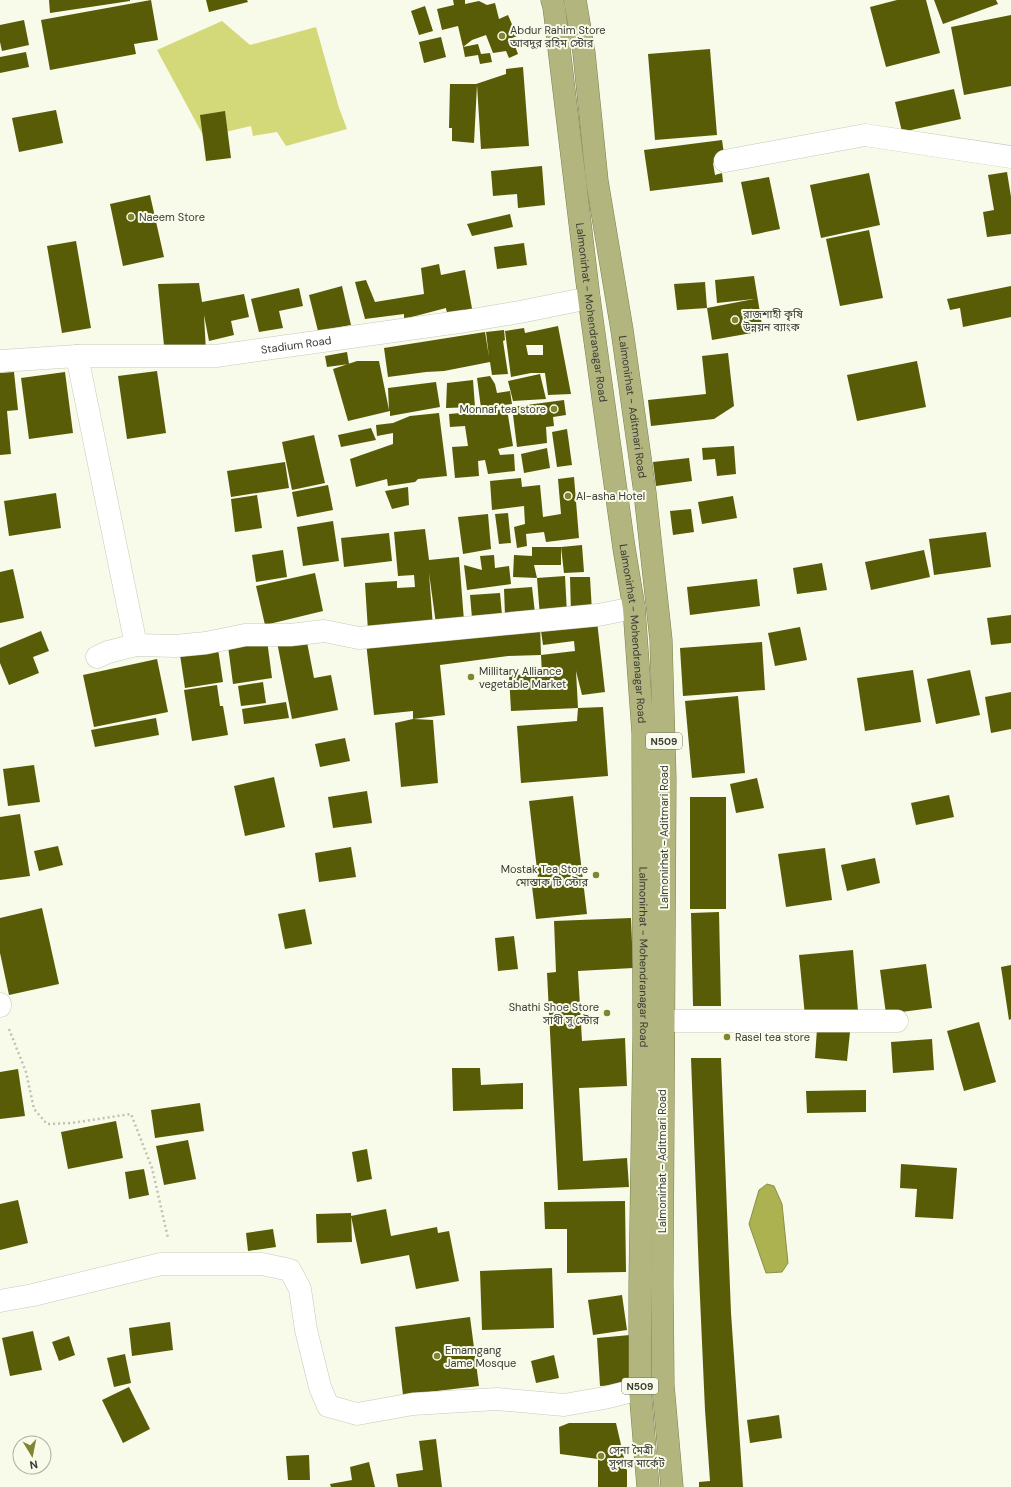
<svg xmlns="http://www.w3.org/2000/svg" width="1011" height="1487" font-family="'DM Sans','Noto Sans Bengali',sans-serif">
<rect width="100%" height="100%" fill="#f8faea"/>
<path fill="#d3d979" d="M 222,21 L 250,45 L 316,27 L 339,108 L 347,129 L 286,146 L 277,132 L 253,136 L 251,126 L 204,137 L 157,50 Z"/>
<path fill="#acb250" stroke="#8a8e48" d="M 767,1184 L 774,1186 L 782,1204 L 788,1263 L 782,1272 L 766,1273 L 749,1224 L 759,1190 Z"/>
<path fill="#585c07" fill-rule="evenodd" d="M 49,0 L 130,0 L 130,1 L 50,13 Z
M 151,0 L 158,40 L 134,44 L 136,54 L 50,70 L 41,20 Z
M 206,0 L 247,0 L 248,2 L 209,12 Z
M 453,0 L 465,0 L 465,4 L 479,1 L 487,5 L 495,3 L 499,19 L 508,15 L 517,36 L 512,38 L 518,54 L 509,58 L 506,51 L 493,53 L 486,35 L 472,40 L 463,47 L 458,26 L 442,30 L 437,9 L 454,5 Z
M 897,0 L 926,0 L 940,53 L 886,67 L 870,7 Z
M 934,0 L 996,0 L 998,4 L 943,24 Z
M 425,6 L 433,31 L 419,35 L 411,11 Z
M 1011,15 L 1011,86 L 964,95 L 951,27 Z
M 24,20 L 29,45 L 2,51 L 0,42 L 0,25 Z
M 441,37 L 446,57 L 424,63 L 419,42 Z
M 478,44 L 481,54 L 490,53 L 492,62 L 480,64 L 478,55 L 465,57 L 463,47 Z
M 710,49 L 717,135 L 655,140 L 648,54 Z
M 26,52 L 29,67 L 0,73 L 0,57 Z
M 523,67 L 529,146 L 481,149 L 477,85 L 474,143 L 452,141 L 452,128 L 449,128 L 450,84 L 476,84 L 506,74 L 506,69 Z
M 954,89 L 961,119 L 902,132 L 895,102 Z
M 56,110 L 63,143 L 19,152 L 12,118 Z
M 225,111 L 231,158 L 206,161 L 200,115 Z
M 722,140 L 725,161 L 713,163 L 715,175 L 722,173 L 723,182 L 650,191 L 644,150 Z
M 542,166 L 545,205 L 518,208 L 517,194 L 493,196 L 491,171 Z
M 1007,172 L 1011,197 L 1011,234 L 987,237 L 983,212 L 994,210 L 988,175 Z
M 869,173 L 880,225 L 821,238 L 810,185 Z
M 769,177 L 780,229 L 752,235 L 741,182 Z
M 150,195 L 164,257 L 123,266 L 110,204 Z
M 510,214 L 513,227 L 472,236 L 467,224 Z
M 869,230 L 883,298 L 840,306 L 826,239 Z
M 76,241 L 91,328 L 62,333 L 47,246 Z
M 524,243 L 527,265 L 497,269 L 494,247 Z
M 439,264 L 441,275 L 465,270 L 473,314 L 448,319 L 446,308 L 404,319 L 404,314 L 365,319 L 355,282 L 366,280 L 375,302 L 424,294 L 421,268 Z
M 754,276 L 763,331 L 712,340 L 707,308 L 754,299 L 717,303 L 715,280 Z
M 705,282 L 707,308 L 677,310 L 674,284 Z
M 199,283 L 202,302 L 244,294 L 249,317 L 231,321 L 234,335 L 209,341 L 204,315 L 206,352 L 165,356 L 158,284 Z
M 342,286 L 351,325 L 318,331 L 309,295 Z
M 1011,286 L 1011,317 L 963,327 L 960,308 L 950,310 L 947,299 Z
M 299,288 L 303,306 L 279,311 L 283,328 L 259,332 L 251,299 Z
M 558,326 L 571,394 L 548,395 L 545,373 L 531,373 L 511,377 L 505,331 L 524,328 L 525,333 ZM 526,345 L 543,345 L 543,355 L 528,355 Z
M 504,330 L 505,340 L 503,341 L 508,374 L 492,375 L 490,362 L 444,371 L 426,372 L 388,377 L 384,348 L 485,332 L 489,357 L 486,332 Z
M 347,352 L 349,364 L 327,367 L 325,356 Z
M 728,353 L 734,406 L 714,419 L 651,426 L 648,400 L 706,394 L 702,356 Z
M 357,361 L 379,361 L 389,410 L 388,388 L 436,382 L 440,407 L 390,416 L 390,411 L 348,421 L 333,369 Z
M 917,361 L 926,407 L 857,421 L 847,375 Z
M 157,371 L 166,433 L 127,439 L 118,376 Z
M 14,372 L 18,410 L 7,411 L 11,454 L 0,455 L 0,373 Z
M 65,372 L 73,433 L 29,439 L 21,378 Z
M 540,374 L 546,399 L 513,401 L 508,381 Z
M 490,376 L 495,384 L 497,393 L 510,391 L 512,404 L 481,408 L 477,378 Z
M 473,380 L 475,407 L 446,408 L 447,383 Z
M 564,400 L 566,415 L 553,417 L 554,426 L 546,427 L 547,443 L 517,447 L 512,407 Z
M 507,409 L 513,446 L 498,449 L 500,455 L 514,454 L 515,471 L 488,474 L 485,460 L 478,461 L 479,476 L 455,478 L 452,447 L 468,446 L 465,426 L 450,427 L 449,414 Z
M 439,413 L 447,476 L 418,479 L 415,482 L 388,486 L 387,479 L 356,487 L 350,459 L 393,444 L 393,433 L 377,436 L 376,425 L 393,423 L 410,416 Z
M 371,428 L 376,440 L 341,447 L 338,435 Z
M 567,429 L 572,465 L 557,467 L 552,432 Z
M 314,435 L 325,483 L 292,490 L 282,442 Z
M 734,446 L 736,474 L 717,476 L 715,459 L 703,460 L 702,448 Z
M 547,448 L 550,468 L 524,473 L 521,454 Z
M 689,458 L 692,481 L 656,486 L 653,462 Z
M 285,462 L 289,488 L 231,497 L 227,471 Z
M 574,477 L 579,538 L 546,542 L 544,532 L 526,534 L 527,546 L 517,548 L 514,527 L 525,524 L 524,506 L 492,510 L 490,481 L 521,478 L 522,487 L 540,485 L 543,517 L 561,514 L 558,479 Z
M 328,485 L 333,510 L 297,517 L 292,492 Z
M 408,487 L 409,505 L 392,509 L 385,491 Z
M 56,493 L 61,528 L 9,536 L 4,501 Z
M 257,495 L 262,528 L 235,532 L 231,499 Z
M 733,496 L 737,518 L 702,524 L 698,502 Z
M 691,509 L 694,532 L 673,535 L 670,511 Z
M 508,513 L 511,543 L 499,544 L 495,514 Z
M 488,514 L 491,549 L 463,554 L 458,517 Z
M 333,521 L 339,561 L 303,566 L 297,527 Z
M 425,529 L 429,560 L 459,557 L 464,621 L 436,624 L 429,573 L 433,627 L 368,631 L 365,583 L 397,581 L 397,588 L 415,587 L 414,575 L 398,576 L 394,532 Z
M 986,532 L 991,567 L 934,575 L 929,539 Z
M 389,533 L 392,561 L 344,567 L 341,538 Z
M 582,545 L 584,572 L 564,573 L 561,547 L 561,565 L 534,565 L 537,578 L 513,577 L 514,555 L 532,556 L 532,547 L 561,547 Z
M 283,550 L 287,577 L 256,582 L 252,555 Z
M 924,550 L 930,577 L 871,590 L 865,562 Z
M 494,555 L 495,568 L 509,566 L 511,584 L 467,590 L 464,565 L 482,570 L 480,556 Z
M 822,563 L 827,590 L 797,594 L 793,568 Z
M 13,569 L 24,618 L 0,623 L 0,572 Z
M 315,573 L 323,611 L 265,625 L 256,586 Z
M 565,576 L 567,614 L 540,617 L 537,578 Z
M 570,577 L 590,577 L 592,612 L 571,613 Z
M 757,579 L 760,606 L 690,615 L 687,587 Z
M 532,587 L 535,613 L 505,615 L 504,589 Z
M 500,593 L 502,615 L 472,618 L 470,595 Z
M 1011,615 L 1011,643 L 991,645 L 987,618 Z
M 597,621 L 605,692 L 582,695 L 576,671 L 578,708 L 511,711 L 509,675 L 542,674 L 541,655 L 575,651 L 574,641 L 543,645 L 540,624 L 541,655 L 508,656 L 440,665 L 445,715 L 413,719 L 413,711 L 374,715 L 366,642 L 540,624 L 573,624 Z
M 800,627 L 807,660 L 775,666 L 768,633 Z
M 41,631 L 49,651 L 33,657 L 39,673 L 9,685 L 0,663 L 0,648 Z
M 306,637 L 314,678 L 331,675 L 338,710 L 292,719 L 277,642 Z
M 267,640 L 272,678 L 233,684 L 228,646 Z
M 762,642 L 765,690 L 683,696 L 680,648 Z
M 218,649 L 223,682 L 185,688 L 180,655 Z
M 157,659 L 168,712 L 94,727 L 83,675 Z
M 913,670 L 921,722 L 865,731 L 857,678 Z
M 970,670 L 980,715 L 936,724 L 927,679 Z
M 263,682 L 266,703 L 241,706 L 238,686 Z
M 217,685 L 220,706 L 223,706 L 228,735 L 192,741 L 184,690 Z
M 1011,692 L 1011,729 L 991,733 L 985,697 Z
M 738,696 L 745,773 L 692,778 L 685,701 Z
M 286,702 L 289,718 L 244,724 L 242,709 Z
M 603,707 L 608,776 L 521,783 L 517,726 L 577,721 L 578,708 Z
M 156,718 L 159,735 L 95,747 L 91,730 Z
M 413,719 L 433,720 L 438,783 L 401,787 L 395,723 Z
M 345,738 L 350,761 L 320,767 L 315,744 Z
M 34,765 L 40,802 L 8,806 L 3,769 Z
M 274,777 L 285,827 L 245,836 L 234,786 Z
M 757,778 L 764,808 L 736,813 L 730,784 Z
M 367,791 L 372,823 L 333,828 L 328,797 Z
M 949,795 L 954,817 L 916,825 L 911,803 Z
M 573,796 L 587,914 L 536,919 L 531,878 L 538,878 L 529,801 Z
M 690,797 L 726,797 L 726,909 L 690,909 Z
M 20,814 L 30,876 L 0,880 L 0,817 Z
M 58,846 L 63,865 L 39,871 L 34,851 Z
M 351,847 L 356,877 L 319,882 L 315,853 Z
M 825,848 L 832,900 L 786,907 L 778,854 Z
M 875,858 L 880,883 L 847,891 L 841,865 Z
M 42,908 L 59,984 L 9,995 L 0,953 L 0,918 Z
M 305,909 L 312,944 L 285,949 L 278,914 Z
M 719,912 L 721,1006 L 693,1006 L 691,913 Z
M 631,918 L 633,968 L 578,971 L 582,1041 L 625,1038 L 627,1086 L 579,1088 L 583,1161 L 627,1158 L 629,1187 L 558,1190 L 547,973 L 556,972 L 554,921 Z
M 514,936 L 518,969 L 498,971 L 495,938 Z
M 853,950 L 858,1011 L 805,1016 L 799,955 Z
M 926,964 L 932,1008 L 886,1014 L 880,970 Z
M 1011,965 L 1011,1019 L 1009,1020 L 1001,967 Z
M 979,1022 L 996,1082 L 964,1091 L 947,1031 Z
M 817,1029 L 850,1032 L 847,1061 L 815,1058 Z
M 932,1039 L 934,1070 L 893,1073 L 891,1042 Z
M 691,1058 L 721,1058 L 731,1313 L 743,1487 L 699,1487 L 699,1482 L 710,1481 L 705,1410 L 699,1275 Z
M 452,1068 L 480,1068 L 481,1085 L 523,1083 L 523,1109 L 453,1111 Z
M 18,1069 L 25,1116 L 0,1119 L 0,1072 Z
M 866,1090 L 866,1112 L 807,1113 L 806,1091 Z
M 200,1103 L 204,1131 L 155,1138 L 151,1110 Z
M 116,1121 L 123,1158 L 68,1169 L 61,1132 Z
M 188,1140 L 196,1179 L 164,1185 L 156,1146 Z
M 367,1149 L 372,1179 L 357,1182 L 352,1152 Z
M 901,1164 L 957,1168 L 953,1219 L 915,1217 L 917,1189 L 900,1188 Z
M 144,1169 L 149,1195 L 129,1199 L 125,1172 Z
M 18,1200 L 28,1243 L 0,1250 L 0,1204 Z
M 625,1201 L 626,1272 L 567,1273 L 567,1229 L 545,1229 L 544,1202 Z
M 386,1209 L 391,1236 L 437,1227 L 438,1233 L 449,1231 L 459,1281 L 416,1289 L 409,1255 L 361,1264 L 351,1216 Z
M 351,1213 L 352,1242 L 317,1243 L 316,1214 Z
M 273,1229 L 276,1247 L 248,1251 L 246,1233 Z
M 552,1268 L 554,1328 L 482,1330 L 480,1271 Z
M 622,1295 L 627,1330 L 593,1335 L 588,1300 Z
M 470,1317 L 479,1386 L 403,1395 L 395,1327 Z
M 170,1322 L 173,1350 L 132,1356 L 129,1328 Z
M 33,1331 L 42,1370 L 10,1376 L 2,1338 Z
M 630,1335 L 633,1384 L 600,1386 L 597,1338 Z
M 69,1336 L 75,1355 L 59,1361 L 52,1342 Z
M 125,1354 L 131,1383 L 114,1387 L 107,1358 Z
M 554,1355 L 559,1378 L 536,1383 L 531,1361 Z
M 129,1387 L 150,1429 L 123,1443 L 102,1400 Z
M 779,1415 L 782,1438 L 750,1443 L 747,1420 Z
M 569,1423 L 616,1423 L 627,1471 L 627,1487 L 598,1487 L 598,1459 L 560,1454 L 559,1427 Z
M 436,1439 L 442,1487 L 398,1487 L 396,1474 L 423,1470 L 419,1441 Z
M 309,1455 L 310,1480 L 288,1480 L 286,1456 Z
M 369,1462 L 375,1487 L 331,1487 L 330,1484 L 352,1480 L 350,1467 Z"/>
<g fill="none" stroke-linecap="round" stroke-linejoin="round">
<g stroke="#c7c9b9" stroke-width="23">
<g id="minor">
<path d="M 725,161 L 865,135 L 1011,157"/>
<path d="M 77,356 L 136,645"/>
<path id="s1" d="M 0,361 L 77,356 L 216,356 L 466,321 L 520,312 L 589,298"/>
<path d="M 97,657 L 108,652 L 136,645 L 175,646 L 206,643 L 245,635 L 290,635 L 324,631 L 359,638 L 598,615 L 634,608"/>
<path d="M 0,1004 L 0,1006"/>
<path d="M 663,1021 L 897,1021"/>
<path d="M 0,1301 L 33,1295 L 161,1264 L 262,1264 L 290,1270 L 300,1289 L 306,1330 L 320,1387 L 328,1406 L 357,1414 L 413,1404 L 497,1399 L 564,1405 L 604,1398 L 640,1389"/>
</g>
</g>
<g stroke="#7b7f4f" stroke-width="23">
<g id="trunk">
<path id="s2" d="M 552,0 L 554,7 L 589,298 L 624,548 L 634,608 L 643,733 L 644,1035 L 640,1284 L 640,1389 L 648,1487"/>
<path id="s3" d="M 575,0 L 584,53 L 597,181 L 622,330 L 645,493 L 661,640 L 665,779 L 662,1282 L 663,1385 L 672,1487"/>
</g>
</g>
<path stroke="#bfc1b3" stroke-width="2.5" stroke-dasharray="2 3" stroke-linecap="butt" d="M 9,1029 L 26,1072 L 34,1109 L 47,1124 L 72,1123 L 131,1114 L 152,1168 L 168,1238"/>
<use href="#minor" stroke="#fff" stroke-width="22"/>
<use href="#trunk" stroke="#b2b67e" stroke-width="22"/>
</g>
<g fill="#80852f" stroke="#f8faea" stroke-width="1.5">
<circle cx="502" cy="36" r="4"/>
<circle cx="131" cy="217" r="4"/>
<circle cx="735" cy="320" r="4"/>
<circle cx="554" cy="409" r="4"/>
<circle cx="568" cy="496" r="4"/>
<circle cx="471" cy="677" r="4"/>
<circle cx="596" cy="875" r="4"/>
<circle cx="607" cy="1013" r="4"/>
<circle cx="727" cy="1037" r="4"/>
<circle cx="437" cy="1356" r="4"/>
<circle cx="601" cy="1456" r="4"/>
</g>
<g text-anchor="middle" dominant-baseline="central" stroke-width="4" stroke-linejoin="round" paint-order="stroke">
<g fill="#f8faea" stroke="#73746b" stroke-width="1">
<rect x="646" y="733" width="36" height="16" rx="3"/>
<rect x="622" y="1378" width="36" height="16" rx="3"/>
</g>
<g font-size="10" font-weight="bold" fill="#3a3b34">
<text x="664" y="741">N509</text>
<text x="640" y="1386">N509</text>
</g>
<g font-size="11" fill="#3a3b34" stroke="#f8faea" text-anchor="start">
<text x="510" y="30">Abdur Rahim Store<tspan x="510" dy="13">আবদুর রহিম স্টোর</tspan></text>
<text x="139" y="217">Naeem Store</text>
<text x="743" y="314">রাজশাহী কৃষি<tspan x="743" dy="13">উন্নয়ন ব্যাংক</tspan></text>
<text x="546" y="409" text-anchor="end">Monnaf tea store</text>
<text x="576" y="496">Al-asha Hotel</text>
<text x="479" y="671">Millitary Alliance<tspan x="479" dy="13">vegetable Market</tspan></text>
<text x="588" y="869" text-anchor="end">Mostak Tea Store<tspan x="588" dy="13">মোস্তাক টি স্টোর</tspan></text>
<text x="599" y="1007" text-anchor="end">Shathi Shoe Store<tspan x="599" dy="13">সাথী সু স্টোর</tspan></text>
<text x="735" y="1037">Rasel tea store</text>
<text x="445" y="1350">Emamgang<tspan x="445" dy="13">Jame Mosque</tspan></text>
<text x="609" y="1450">সেনা মৈত্রী<tspan x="609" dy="13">সুপার মার্কেট</tspan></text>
</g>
<g font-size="11" fill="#3a3b34" stroke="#f8faea">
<text stroke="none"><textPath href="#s2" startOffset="315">Lalmonirhat - Mohendranagar Road</textPath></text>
<text stroke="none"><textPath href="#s1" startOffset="297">Stadium Road</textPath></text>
<text stroke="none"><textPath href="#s3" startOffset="411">Lalmonirhat - Aditmari Road</textPath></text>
<text stroke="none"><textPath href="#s2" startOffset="639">Lalmonirhat - Mohendranagar Road</textPath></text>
<text transform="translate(664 837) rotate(-90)">Lalmonirhat - Aditmari Road</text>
<text stroke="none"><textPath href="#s2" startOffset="963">Lalmonirhat - Mohendranagar Road</textPath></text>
<text transform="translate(662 1161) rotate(-90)">Lalmonirhat - Aditmari Road</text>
</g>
</g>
<g transform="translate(32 1455) rotate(170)"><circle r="19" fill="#f8faea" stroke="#acaea1"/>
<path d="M0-3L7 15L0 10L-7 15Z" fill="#80852f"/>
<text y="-6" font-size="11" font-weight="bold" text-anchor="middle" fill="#3a3b34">N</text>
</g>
</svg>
